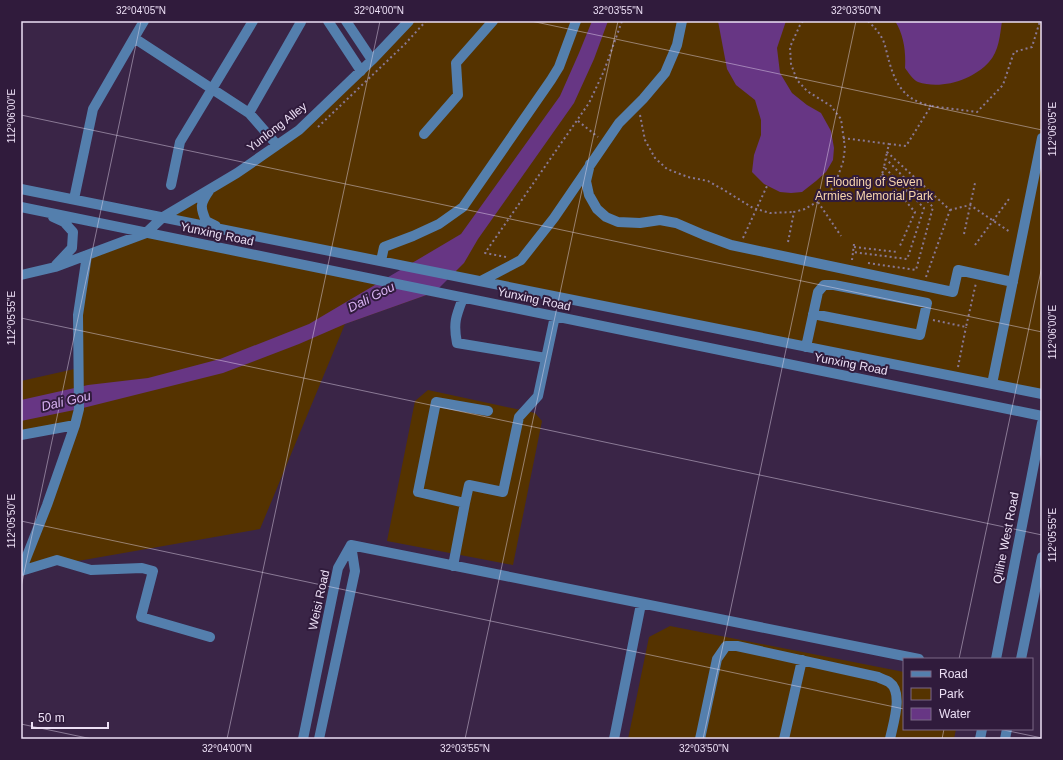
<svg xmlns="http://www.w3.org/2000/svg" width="1063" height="760" font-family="Arial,sans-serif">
<rect width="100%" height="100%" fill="#3a2547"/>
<path fill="#530" d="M 409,21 L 1042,21 L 1042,394 L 163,217 L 299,130 Z
M 146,233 L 435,292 L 345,324 L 260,529 L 21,571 L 75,425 L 21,435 L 21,381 L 79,368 L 87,255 Z
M 428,390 L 535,413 L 542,421 L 513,565 L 387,541 L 415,401 Z
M 670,626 L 904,672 L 904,729 L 956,729 L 954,739 L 628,739 L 649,637 Z"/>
<path fill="#673684" d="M 592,21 L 608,21 L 594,59 L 574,103 L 478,239 L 464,263 L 435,292 L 345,324 L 299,344 L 223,373 L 79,409 L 21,421 L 21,400 L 88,385 L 148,378 L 220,359 L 309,324 L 461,234 L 560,96 L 579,53 Z
M 718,21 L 786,21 L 777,48 L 780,73 L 792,93 L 807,105 L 821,113 L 831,131 L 834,148 L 833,160 L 826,172 L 816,181 L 802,192 L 791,193 L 780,192 L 764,184 L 752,172 L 754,155 L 761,135 L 761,120 L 755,100 L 736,85 L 727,69 Z
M 895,21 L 1002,21 C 1000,35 999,51 989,62 C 973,80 941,90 918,82 C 913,80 908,72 905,68 C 906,52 904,35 895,21 Z"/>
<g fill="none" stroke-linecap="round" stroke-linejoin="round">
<path stroke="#897894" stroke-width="2" stroke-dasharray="2 3" stroke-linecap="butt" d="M 803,21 L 800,25 L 790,47 L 791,64 L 797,80 L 807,91 L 831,106 L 841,119 L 845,148 L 843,162 L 834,187 L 818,202 L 841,236
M 868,21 C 874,27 879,32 883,40 C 886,47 887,55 889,61 C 896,86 905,100 931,106
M 640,115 L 645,140 L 655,158 L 667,169 L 688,177 L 708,181 L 724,190 L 753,208 L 770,213 L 794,212
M 578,121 L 598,137
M 318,127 L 405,44 L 426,21
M 843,138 L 889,144
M 882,174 L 915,212 L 899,248
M 881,178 L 884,167
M 900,194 L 922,184
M 950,210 L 970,205 L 1010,232
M 964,234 L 975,183
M 743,238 L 767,186
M 788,242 L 794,212 L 805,209 L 817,202
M 854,244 L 853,252 L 907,259 L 909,254 L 924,208 L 884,167 L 887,152
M 975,245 L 1009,199
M 854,247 L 897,252
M 506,257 L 485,253 L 589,103 L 604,71 L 622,21
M 852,260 L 853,252
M 868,263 L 916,270 L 933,207 L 886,159
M 926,277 L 950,210 L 887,152 L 889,144 L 906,146 L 931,106 L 977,112 L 1003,85 L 1014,52 L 1032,47 L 1040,21
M 933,320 L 966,327 L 976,283
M 958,367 L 966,327"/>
<path stroke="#547fad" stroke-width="10" d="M 144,21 L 134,38 L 249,113 L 277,145
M 328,21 L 361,71
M 346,21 L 372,60
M 249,113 L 301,22
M 424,134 L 458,95 L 456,63 L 493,21
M 590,164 L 586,181 L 589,195 L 597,209 L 606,217 L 618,222 L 640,223 L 660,220 L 676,223 L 704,235 L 731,245 L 953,292 L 958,270 L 1013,282
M 171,185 L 180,142 L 253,21
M 21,189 L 1042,394
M 209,191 C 200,204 200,207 206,221 L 216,226
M 74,199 L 93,109 L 134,38
M 21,207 L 1042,416
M 53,217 L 64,222 L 73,232 L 72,248 L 56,265
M 381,261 L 384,247 L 413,236 L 439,224 L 463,207 L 551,80 L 559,67 L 576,21
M 21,275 L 55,267 L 146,233 L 163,217 L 237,173 L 299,130 L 372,60 L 409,21
M 481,281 L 521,260 L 554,218 L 619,123 L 643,99 L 665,73 L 677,45 L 682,21
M 463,298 C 456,316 453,323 457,343 L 546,358
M 806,347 L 818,292 L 824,285 L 834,285 L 927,303 L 920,335 L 813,314
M 992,384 L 1042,138
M 21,435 L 75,425
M 465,503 L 469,485 L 503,492 L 519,417 L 538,396 L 555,316
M 351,545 L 919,659
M 453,566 L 465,503 L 418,492 L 436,402 L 488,411
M 21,571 L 47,505 L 75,425 L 79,409 L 78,315 L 87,255
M 21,571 L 57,560 L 91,570 L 142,568 L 153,571 L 141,617 L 210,637
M 996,659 L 1042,423
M 1021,659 L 1042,557
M 303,739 L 338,568 L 351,545
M 319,739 L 355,571 L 351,545
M 614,739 L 641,604
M 700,739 L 717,659 L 726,646 L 737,646 L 878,677 C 881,679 886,680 889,682 C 904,692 893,724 890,739
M 784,739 L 802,660
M 980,739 L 982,729
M 1005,739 L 1007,729"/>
</g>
<path fill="none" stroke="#ecdff5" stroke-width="1" stroke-opacity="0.45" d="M 531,21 L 1042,130M 21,115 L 1042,332M 21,318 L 1042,535M 21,521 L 904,709M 21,587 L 141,21M 959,659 L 1042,266M 21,724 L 92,739M 999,729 L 1042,738M 227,739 L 380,21M 465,739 L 618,21M 703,739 L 856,21M 942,739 L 944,729"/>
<g text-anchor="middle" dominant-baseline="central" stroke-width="4" stroke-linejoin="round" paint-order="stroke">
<g font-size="12" fill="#ecdff5" stroke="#301b3c">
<text transform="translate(277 127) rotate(-38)">Yunlong Alley</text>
<text transform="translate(217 234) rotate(12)">Yunxing Road</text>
<text transform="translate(534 299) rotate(12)">Yunxing Road</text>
<text transform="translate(851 364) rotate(11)">Yunxing Road</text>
<text transform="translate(1006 538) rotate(-79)">Qilihe West Road</text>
<text transform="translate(319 600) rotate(-78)">Weisi Road</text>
</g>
<g font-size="12" fill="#f6d4ac" stroke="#301b3c">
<text x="874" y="182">Flooding of Seven<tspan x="874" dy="14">Armies Memorial Park</tspan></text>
</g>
<g font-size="13" font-style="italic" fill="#d8b2f2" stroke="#301b3c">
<text transform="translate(371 297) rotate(-27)">Dali Gou</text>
<text transform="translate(66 401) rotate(-13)">Dali Gou</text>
</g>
</g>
<rect width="1063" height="760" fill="none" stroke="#301b3c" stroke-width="44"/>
<rect x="903" y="658" width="130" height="72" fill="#301b3c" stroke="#7b6986"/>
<rect x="911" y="671" width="20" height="6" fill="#547fad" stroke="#7b6986"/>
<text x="939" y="678" font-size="12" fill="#ecdff5">Road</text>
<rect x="911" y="688" width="20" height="12" fill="#553300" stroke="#7b6986"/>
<text x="939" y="698" font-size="12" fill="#ecdff5">Park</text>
<rect x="911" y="708" width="20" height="12" fill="#673684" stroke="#7b6986"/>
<text x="939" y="718" font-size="12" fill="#ecdff5">Water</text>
<path d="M32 722v6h76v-6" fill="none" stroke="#ecdff5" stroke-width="2"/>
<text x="38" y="722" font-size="12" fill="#ecdff5" stroke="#301b3c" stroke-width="3" paint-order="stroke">50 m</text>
<rect x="22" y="22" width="1019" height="716" fill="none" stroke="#ecdff5" stroke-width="1.5"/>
<g font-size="10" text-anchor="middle" fill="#ecdff5">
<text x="141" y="14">32°04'05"N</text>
<text x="379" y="14">32°04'00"N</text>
<text x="618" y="14">32°03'55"N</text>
<text x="856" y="14">32°03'50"N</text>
<text transform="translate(11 116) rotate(-90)" y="4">112°06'00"E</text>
<text transform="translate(1052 129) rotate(-90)" y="4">112°06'05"E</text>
<text transform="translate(11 318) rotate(-90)" y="4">112°05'55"E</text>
<text transform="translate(1052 332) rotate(-90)" y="4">112°06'00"E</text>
<text transform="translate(11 521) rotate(-90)" y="4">112°05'50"E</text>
<text transform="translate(1052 535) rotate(-90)" y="4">112°05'55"E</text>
<text x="227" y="752">32°04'00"N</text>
<text x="465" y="752">32°03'55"N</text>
<text x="704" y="752">32°03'50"N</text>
</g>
</svg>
